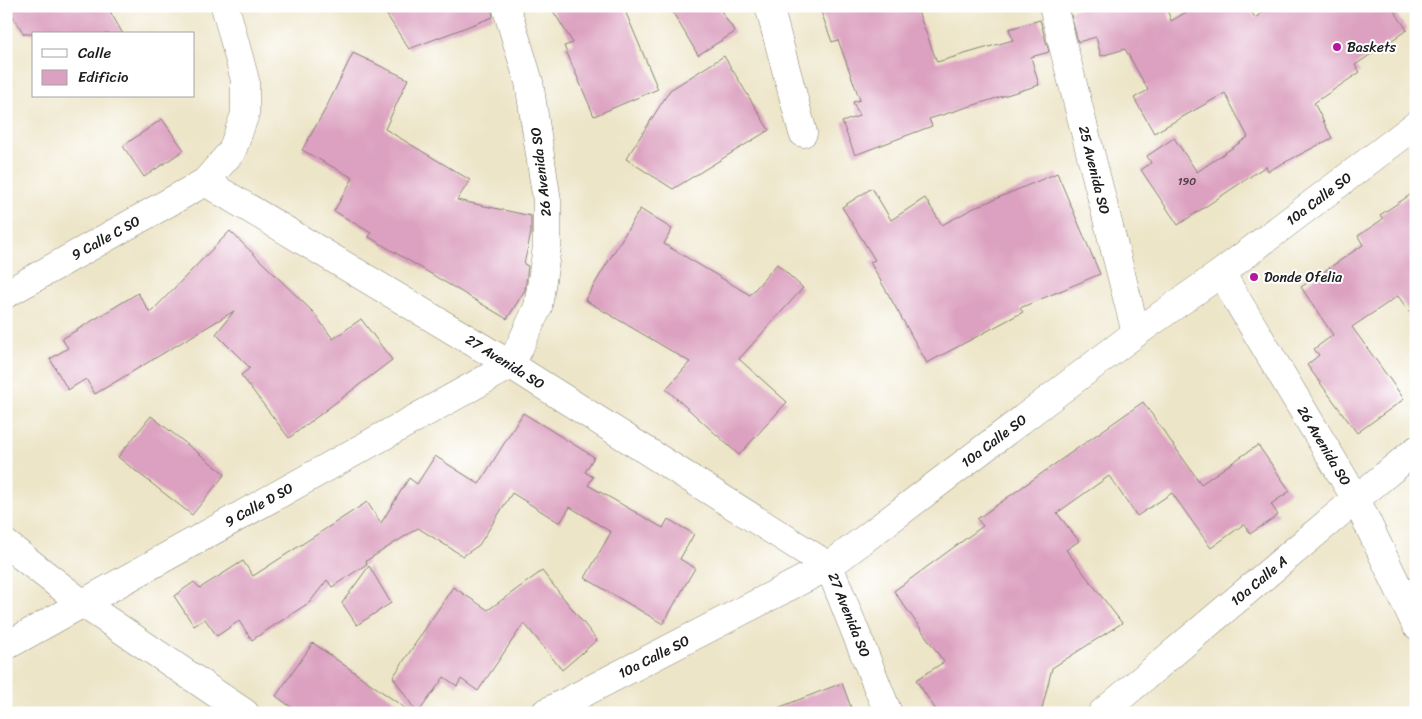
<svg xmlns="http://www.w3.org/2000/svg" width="1422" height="719" font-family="Sriracha,sans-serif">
<rect width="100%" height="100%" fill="#fff"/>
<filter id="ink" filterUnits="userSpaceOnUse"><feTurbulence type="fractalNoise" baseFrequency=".02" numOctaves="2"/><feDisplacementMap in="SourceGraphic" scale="10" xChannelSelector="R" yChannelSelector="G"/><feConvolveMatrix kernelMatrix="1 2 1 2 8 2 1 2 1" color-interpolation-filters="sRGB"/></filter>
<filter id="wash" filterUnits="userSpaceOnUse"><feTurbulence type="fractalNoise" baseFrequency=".0096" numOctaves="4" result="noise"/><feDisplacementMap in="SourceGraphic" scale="20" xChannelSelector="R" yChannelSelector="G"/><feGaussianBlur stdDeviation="1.12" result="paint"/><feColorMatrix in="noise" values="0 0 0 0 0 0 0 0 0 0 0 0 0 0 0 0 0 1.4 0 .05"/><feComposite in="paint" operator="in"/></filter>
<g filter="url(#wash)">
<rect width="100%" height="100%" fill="#ede5c8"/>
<g id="blocks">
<path fill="#dca0c0" d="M 6,6 L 107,6 L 123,34 L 24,34 Z
M 381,6 L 491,6 L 493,17 L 409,49 Z
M 550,6 L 623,6 L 658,89 L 594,116 L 564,46 L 573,43 Z
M 669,6 L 718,6 L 735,32 L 698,55 Z
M 819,6 L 916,6 L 937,62 L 1013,40 L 1009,29 L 1040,20 L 1049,52 L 1031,57 L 1039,85 L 929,119 L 932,126 L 855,155 L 842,122 L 859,116 L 853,102 L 860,100 L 838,40 L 832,42 Z
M 1085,6 L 1166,6 L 1171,21 L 1197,6 L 1248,6 L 1255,18 L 1271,6 L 1391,6 L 1407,30 L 1355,65 L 1360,72 L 1314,103 L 1332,138 L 1268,171 L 1266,166 L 1178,225 L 1141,170 L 1151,163 L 1147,156 L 1174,138 L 1197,172 L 1248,137 L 1225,93 L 1154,133 L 1134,98 L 1148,90 L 1125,49 L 1101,56 L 1096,37 L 1078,42 L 1070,11 Z
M 353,53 L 408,79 L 385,129 L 470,180 L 457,200 L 531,216 L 531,233 L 524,264 L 528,266 L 525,290 L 507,319 L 369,237 L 371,233 L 334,211 L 353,178 L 302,150 L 325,110 Z
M 724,56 L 769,130 L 673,189 L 626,159 L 670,90 Z
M 162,119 L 184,150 L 144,177 L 123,146 Z
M 1057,173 L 1100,274 L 1020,308 L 1023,312 L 927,363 L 870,262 L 875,260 L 842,207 L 872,188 L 891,220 L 925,198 L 942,225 L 974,208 Z
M 1416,191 L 1416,321 L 1398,296 L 1352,327 L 1404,399 L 1357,433 L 1307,365 L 1319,355 L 1314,349 L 1333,335 L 1301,287 L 1363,245 L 1358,236 L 1383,219 L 1380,215 Z
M 640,209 L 672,229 L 664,244 L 750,295 L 777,264 L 803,288 L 739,359 L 787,402 L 739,455 L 666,389 L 690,362 L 585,300 Z
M 230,231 L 313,312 L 333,339 L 361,319 L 392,360 L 289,438 L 241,375 L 250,368 L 216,334 L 234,311 L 95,394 L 86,379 L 68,390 L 50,359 L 68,348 L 62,339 L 138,293 L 150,313 Z
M 1143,402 L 1201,484 L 1258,445 L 1290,491 L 1271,504 L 1278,515 L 1250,534 L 1244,524 L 1211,548 L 1172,493 L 1137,516 L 1109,476 L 1057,513 L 1079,541 L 1066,550 L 1122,623 L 1052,668 L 1041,713 L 938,713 L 916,680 L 944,662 L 894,591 L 983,526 L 977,519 Z
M 523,413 L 594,457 L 585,472 L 593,477 L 588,485 L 663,528 L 668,519 L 694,534 L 680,559 L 695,568 L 663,624 L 585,578 L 611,532 L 570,507 L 560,523 L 512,493 L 479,545 L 463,556 L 418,528 L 366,561 L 367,564 L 332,587 L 327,580 L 310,602 L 252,640 L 239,621 L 217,636 L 205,619 L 194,626 L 174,596 L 194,582 L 200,588 L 243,561 L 253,576 L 367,502 L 381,523 L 409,478 L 417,484 L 435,456 L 479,484 Z
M 151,416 L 225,474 L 192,515 L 118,457 Z
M 369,566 L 391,603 L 357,625 L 342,603 Z
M 542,571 L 597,640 L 562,670 L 524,623 L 478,691 L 461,679 L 457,686 L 444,677 L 418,713 L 417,713 L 393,677 L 453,587 L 488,610 Z
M 313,643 L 412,713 L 299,713 L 276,696 Z
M 842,683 L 853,713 L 770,713 L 770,711 Z"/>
</g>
</g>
<g filter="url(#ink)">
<use href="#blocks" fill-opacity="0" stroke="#848072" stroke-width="1"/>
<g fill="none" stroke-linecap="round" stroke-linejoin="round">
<g stroke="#848072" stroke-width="29">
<path id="minor" d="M 506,6 L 529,82 L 547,201 L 547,247 L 538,307 L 511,365
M 769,6 L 803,133
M 1053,6 L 1136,333
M 205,182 L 511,365 L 829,566 L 888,713
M 1221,273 L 1356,499 L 1416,625
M 6,294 L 205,182 L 232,151 L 245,114 L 245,80 L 225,6
M 6,544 L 82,603 L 245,713
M 6,646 L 511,365
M 545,713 L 829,566 L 1136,333 L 1221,273 L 1416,125
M 1102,713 L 1356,499 L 1416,450"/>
</g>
<use href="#minor" stroke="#fff" stroke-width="28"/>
</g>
</g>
<g fill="#b5179e" stroke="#fff" stroke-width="2">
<circle cx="1337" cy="47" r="5"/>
<circle cx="1254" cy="277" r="5"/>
</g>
<g text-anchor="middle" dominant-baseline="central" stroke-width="4" stroke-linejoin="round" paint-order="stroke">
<g font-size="11" fill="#4c3d45">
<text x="1187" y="181">190</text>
</g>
<g font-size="14" fill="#1c1c1c" stroke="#fff" text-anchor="start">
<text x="1347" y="47">Baskets</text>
<text x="1264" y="277">Donde Ofelia</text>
</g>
<g font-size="14" fill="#1c1c1c" stroke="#fff">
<text transform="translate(1094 170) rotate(76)">25 Avenida SO</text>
<text transform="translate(541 172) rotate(-97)">26 Avenida SO</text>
<text transform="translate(1319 199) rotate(-37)">10a Calle SO</text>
<text transform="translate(106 238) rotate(-29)">9 Calle C SO</text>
<text transform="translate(505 362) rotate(32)">27 Avenida SO</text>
<text transform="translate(994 441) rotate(-37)">10a Calle SO</text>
<text transform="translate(1324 446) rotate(59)">26 Avenida SO</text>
<text transform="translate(259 505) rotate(-29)">9 Calle D SO</text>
<text transform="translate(1259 581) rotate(-40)">10a Calle A</text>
<text transform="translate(849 615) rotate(68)">27 Avenida SO</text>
<text transform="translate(654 657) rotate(-27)">10a Calle SO</text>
</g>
</g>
<rect width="1422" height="719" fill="none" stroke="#fff" stroke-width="25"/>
<rect x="32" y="32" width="162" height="65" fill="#ffffff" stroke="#a4a4a4"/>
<rect x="42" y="49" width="25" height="8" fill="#ffffff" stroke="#a4a4a4"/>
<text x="78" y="58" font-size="15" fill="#1c1c1c">Calle</text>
<rect x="42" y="70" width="25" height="15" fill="#dca0c0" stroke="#a4a4a4"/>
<text x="78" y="82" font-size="15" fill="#1c1c1c">Edificio</text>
</svg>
